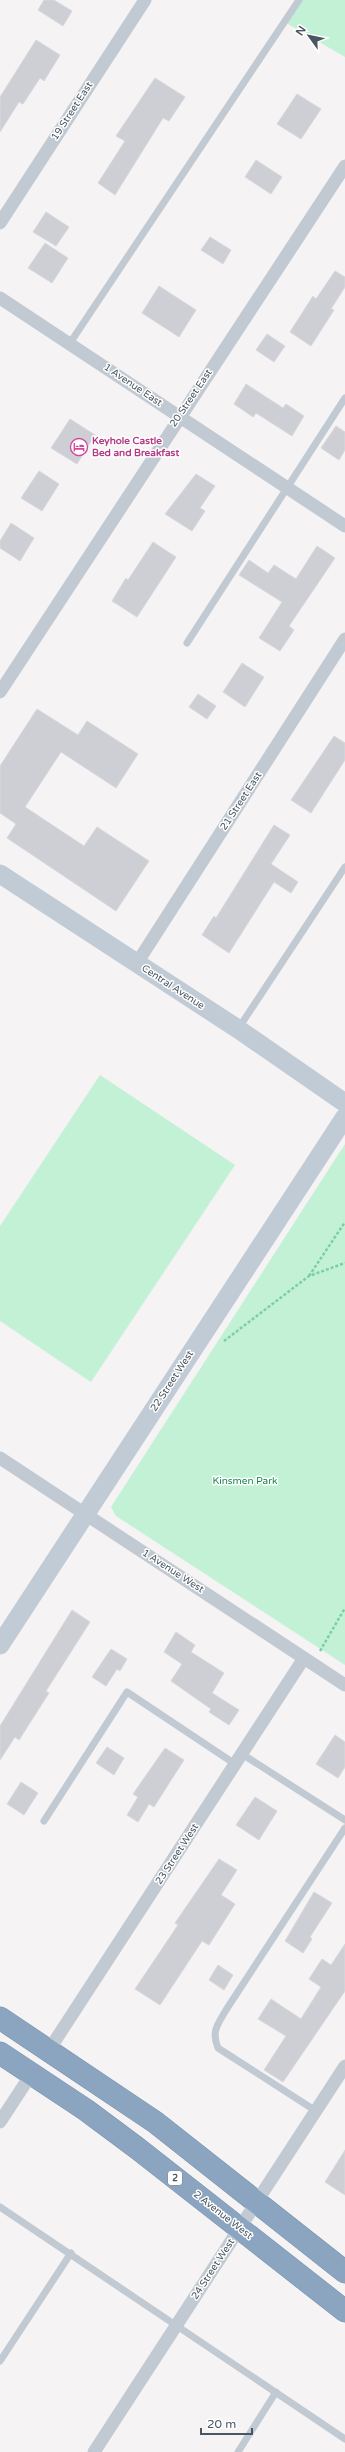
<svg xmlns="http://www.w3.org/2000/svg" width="345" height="2452" font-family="'Varela Round',sans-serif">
<rect width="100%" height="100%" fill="#f5f3f3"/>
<path fill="#c3f1d5" d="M 295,0 L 345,0 L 345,57 L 283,21 Z
M 100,1075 L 235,1165 L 91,1382 L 0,1321 L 0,1226 Z
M 345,1144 L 345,1665 L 116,1516 L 111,1507 Z"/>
<path fill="#cdcfd5" stroke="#d7d9de" d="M 44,0 L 54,0 L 72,11 L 63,26 L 38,10 Z
M 36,40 L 60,55 L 44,81 L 40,78 L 23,104 L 19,102 L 0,132 L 0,97 Z
M 155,78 L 185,97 L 169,121 L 163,118 L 115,195 L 98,183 L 125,141 L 116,136 Z
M 297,94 L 321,109 L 301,139 L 277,124 Z
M 256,160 L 282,177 L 271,194 L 245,177 Z
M 46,212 L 69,227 L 56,246 L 33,232 Z
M 210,237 L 231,250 L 223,264 L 201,250 Z
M 45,243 L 68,258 L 52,283 L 28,268 Z
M 335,271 L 345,277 L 345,287 L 331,309 L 334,310 L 311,346 L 290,332 L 313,296 L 316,299 Z
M 159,286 L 196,310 L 179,337 L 142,313 Z
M 267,334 L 285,346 L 274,362 L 256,350 Z
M 246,384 L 283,408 L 286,404 L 304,416 L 292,436 L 256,413 L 253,417 L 234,404 Z
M 70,419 L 95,435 L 77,464 L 51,448 Z
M 336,426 L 345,432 L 345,450 L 339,460 L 321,448 Z
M 39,471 L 59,484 L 42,511 L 21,498 Z
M 196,474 L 215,486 L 200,508 L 205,511 L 192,531 L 165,514 Z
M 11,523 L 34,538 L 20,561 L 0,548 L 0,541 Z
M 153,542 L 176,557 L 137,617 L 112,601 L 126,578 L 128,580 Z
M 317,546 L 335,558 L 289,626 L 294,630 L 280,651 L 259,638 L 282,602 L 239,575 L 249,560 L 268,573 L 274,565 L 296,579 Z
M 242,663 L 264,677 L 245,707 L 223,692 Z
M 198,694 L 216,706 L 207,719 L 189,707 Z
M 37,709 L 78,735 L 87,721 L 138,754 L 116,788 L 61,752 L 25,807 L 84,846 L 97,827 L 149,861 L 116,911 L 7,838 L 16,824 L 0,813 L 0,766 Z
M 334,736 L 345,743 L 345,760 L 311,813 L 291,800 Z
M 274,825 L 290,835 L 271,864 L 298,882 L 291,893 L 274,882 L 229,953 L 202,935 L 214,916 L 216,918 Z
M 72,1610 L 90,1622 L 46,1691 L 49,1693 L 19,1740 L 15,1737 L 0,1760 L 0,1726 Z
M 176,1632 L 195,1645 L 191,1652 L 224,1673 L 212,1693 L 239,1710 L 229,1725 L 209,1712 L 211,1709 L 171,1681 L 182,1664 L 164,1652 Z
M 111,1649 L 127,1659 L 120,1671 L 117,1669 L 106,1686 L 92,1677 Z
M 335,1735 L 345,1742 L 345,1767 L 338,1778 L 316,1764 Z
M 107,1747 L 124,1758 L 114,1775 L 96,1763 Z
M 165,1748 L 184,1760 L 154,1807 L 149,1804 L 138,1822 L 127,1815 L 138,1797 L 133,1794 Z
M 21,1782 L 38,1793 L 24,1815 L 7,1804 Z
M 255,1797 L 277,1811 L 259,1840 L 236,1825 Z
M 219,1859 L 237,1870 L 221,1895 L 235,1904 L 209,1945 L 202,1941 L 160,2005 L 135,1989 L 178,1925 L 175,1923 Z
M 314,1892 L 332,1903 L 310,1937 L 312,1939 L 303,1953 L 285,1941 Z
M 345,1944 L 345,1991 L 283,2082 L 264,2070 L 286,2036 L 258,2019 L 271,1999 L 301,2019 L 321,1987 L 309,1979 L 322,1959 L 331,1965 Z
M 218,1965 L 233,1975 L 224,1990 L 209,1980 Z
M 345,2150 L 345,2195 L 325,2182 Z"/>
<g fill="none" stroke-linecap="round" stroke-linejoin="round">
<g stroke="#7690ad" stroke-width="23">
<path id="highway" d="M 0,2018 L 155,2122 L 345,2272
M 0,2053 L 86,2110 L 137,2148 L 345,2311"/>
</g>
<path stroke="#7ad0a6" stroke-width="2.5" stroke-dasharray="3 2" stroke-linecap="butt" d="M 309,1276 L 345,1222
M 224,1341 L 309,1276 L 345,1263
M 320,1651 L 345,1608"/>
<path stroke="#c1cad2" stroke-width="7" d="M 70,343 L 299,0
M 187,643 L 345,398
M 238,1029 L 345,867
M 242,1754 L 345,1820
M 44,1821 L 127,1692 L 235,1764
M 316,2111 L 218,2048 C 211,2031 218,2024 226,2010 L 345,1828
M 0,2207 L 345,2439
M 0,2361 L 71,2253
M 238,2452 L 276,2392"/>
<path stroke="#c1cad2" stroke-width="13" d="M 0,223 L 145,0
M 0,298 L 345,526
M 0,692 L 345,166
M 137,963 L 345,639
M 0,1458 L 345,1685
M 49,2050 L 304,1658
M 0,2122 L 32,2073
M 94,2452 L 345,2066"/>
<path stroke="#c1cbd6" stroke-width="19" d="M 0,874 L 238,1029 L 345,1103
M 0,1645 L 345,1117"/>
<use href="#highway" stroke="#8ba5c1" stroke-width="22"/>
</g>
<defs>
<g id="hotel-ring" transform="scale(0.9)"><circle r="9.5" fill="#fff" stroke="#d1479c" stroke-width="1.5"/><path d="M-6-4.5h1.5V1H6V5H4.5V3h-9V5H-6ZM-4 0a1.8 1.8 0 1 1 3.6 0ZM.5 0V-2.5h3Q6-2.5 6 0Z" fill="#d1479c"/></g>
</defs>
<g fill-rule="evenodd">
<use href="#hotel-ring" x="79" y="447"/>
</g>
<g text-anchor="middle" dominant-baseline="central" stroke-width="3" stroke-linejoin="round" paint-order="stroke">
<rect fill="#fff" stroke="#808990" stroke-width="1" x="168" y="2171" width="14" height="14" rx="3"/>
<g font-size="9" font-weight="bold" fill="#4a5661">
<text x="175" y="2178">2</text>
</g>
<g font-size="10" fill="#4a5661" stroke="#fff">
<text transform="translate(72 111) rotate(-57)">19 Street East</text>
<text transform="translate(133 385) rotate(34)">1 Avenue East</text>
<text transform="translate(191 398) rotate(-56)">20 Street East</text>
<text transform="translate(241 801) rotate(-57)">21 Street East</text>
<text transform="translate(173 987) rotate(33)">Central Avenue</text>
<text transform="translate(172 1381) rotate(-57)">22 Street West</text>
<text transform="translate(173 1571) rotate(33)">1 Avenue West</text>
<text transform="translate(177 1854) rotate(-57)">23 Street West</text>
<text transform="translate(223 2215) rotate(38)">2 Avenue West</text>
<text transform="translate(213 2269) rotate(-57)">24 Street West</text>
</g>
<g font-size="10" font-weight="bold" fill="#b23c85" stroke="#fff" text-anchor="start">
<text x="92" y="441">Keyhole Castle<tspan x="92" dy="12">Bed and Breakfast</tspan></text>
</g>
<g font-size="10" fill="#17864f" stroke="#fff">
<text x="245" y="1481">Kinsmen Park</text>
</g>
</g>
<g transform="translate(309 36) rotate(303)" stroke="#ffffff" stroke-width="3" paint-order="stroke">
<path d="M0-3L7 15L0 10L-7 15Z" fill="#4a5661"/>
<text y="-6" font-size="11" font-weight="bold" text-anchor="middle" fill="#4a5661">N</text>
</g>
<path d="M201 2428v6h51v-6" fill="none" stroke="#4a5661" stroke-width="2"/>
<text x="207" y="2428" font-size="12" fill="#4a5661" stroke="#ffffff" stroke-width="3" paint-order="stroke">20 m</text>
</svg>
